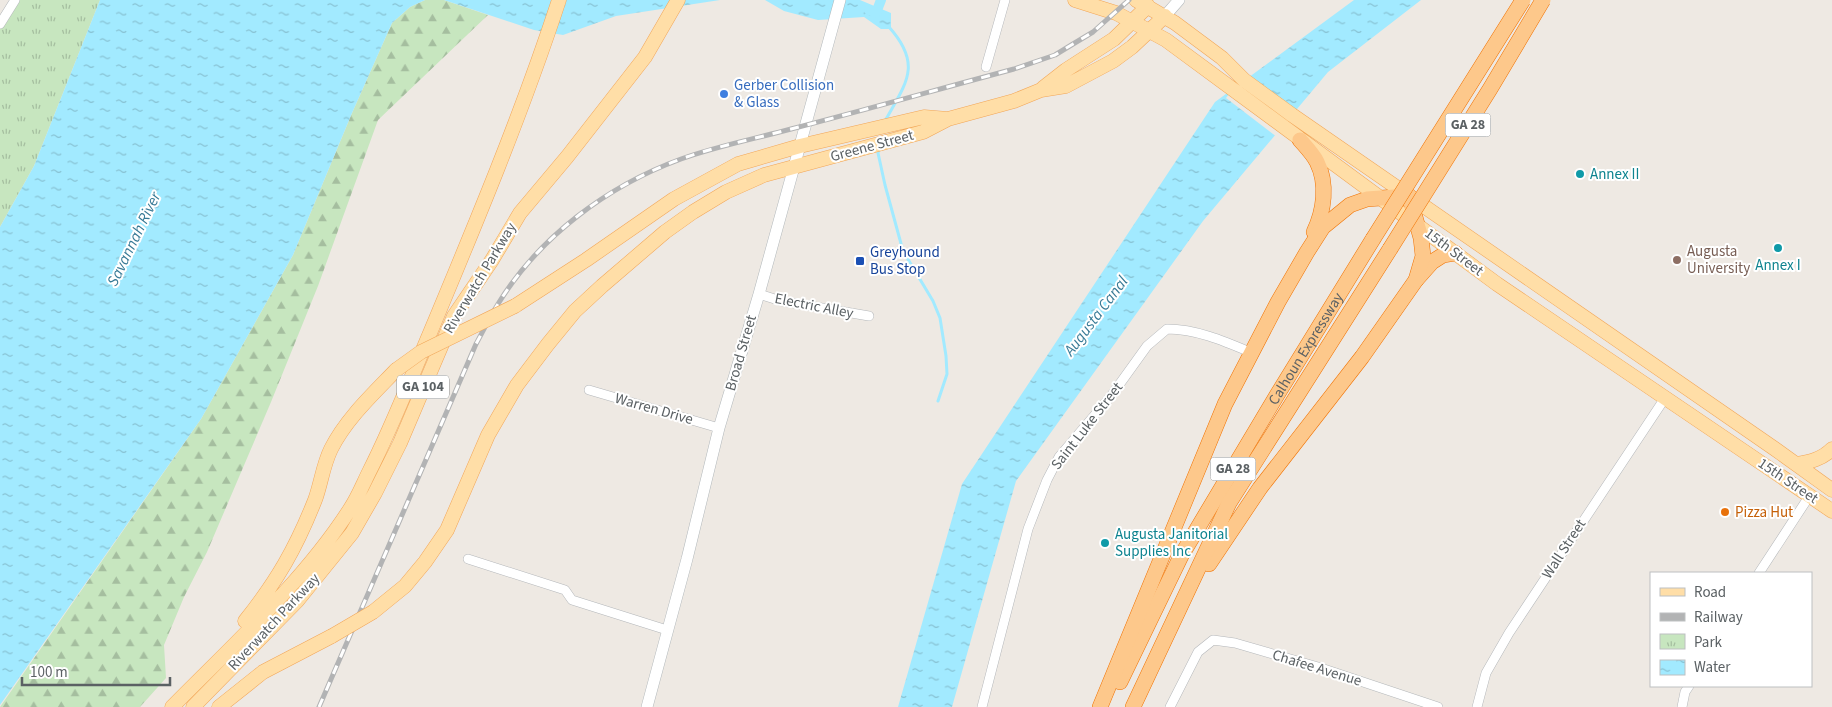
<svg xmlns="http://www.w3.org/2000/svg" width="1832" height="707" font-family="'Source Sans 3',sans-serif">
<defs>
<pattern id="forest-firs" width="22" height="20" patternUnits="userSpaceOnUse" patternTransform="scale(1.25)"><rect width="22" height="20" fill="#c7e6bf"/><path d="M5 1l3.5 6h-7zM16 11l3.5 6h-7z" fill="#a5be9f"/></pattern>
<pattern id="park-tufts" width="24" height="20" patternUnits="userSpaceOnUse" patternTransform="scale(1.25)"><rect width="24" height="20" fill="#c7e6bf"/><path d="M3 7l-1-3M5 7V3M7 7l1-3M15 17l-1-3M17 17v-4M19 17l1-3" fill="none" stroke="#a5be9f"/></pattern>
<pattern id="water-ripples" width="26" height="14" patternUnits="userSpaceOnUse" patternTransform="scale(1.25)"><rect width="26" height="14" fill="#a2eaff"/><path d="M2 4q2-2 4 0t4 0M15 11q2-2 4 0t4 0" fill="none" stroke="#87c1d2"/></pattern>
</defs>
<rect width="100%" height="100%" fill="#eee9e3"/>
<path fill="url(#forest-firs)" d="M 425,0 L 444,0 L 488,15 L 378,120 L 318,286 L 271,402 L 207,552 L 184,597 L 164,645 L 166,678 L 140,707 L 0,707 L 201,419 L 293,255 L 352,113 L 392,23 L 410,7 Z"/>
<path fill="url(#park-tufts)" d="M 15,0 L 100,0 L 34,166 L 0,227 L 0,24 Z"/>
<path fill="url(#water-ripples)" d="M 100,0 L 425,0 L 410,7 L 392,23 L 352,113 L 293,255 L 201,419 L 0,705 L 0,227 L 34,166 Z
M 444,0 L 720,0 L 616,16 L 563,35 L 534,30 Z
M 765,0 L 860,0 L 891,13 L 891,29 L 881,29 L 864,17 L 818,20 L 784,11 Z
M 1354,0 L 1421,0 L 1328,72 L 1203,221 L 1016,481 L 952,707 L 898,707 L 962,484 L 1215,102 Z"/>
<path fill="#eee9e3" d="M 1241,78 L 1297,112 L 1277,137 L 1226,98 Z"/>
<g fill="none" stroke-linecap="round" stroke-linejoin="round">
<path stroke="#a2eaff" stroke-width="3" d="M 885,121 C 906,83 923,65 889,27
M 879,149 L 878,153 L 885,185 L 903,251 L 933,301 L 940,318 L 946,356 L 947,374 L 938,401"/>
<path stroke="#a2eaff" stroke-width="10" d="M 869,10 L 876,13 L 881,0"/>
<g stroke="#b4b7ba" stroke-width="10">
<path id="street" d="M 0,24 L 15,0
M 986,67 L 1005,0
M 759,294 L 781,301 L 869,316
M 589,390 L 719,428
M 468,559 L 565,590 L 572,600 L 667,630
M 1759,573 L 1810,495
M 982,707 L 1028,529 L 1047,480 L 1059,457 L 1111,396 L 1147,346 L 1167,329 C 1196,329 1224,341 1250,352
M 1170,707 L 1198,652 L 1213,640 L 1235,643 L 1318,667 L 1438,707
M 1477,707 L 1486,673 L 1509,633 L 1665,398
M 1682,707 L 1685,692 L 1689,686"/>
</g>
<g stroke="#b2b8bb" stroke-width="12">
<path id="secondary" d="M 1165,16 L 1179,0
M 647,707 L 687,559 L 719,428 L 759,294 L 840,0"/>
</g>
<g stroke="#f2a658" stroke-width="15">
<path id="primary" d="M 1075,0 L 1116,13 L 1166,40 L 1497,284 L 1832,511
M 1136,0 L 1175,23 L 1222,58 L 1244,80 L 1292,115 L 1775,449 L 1832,490
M 1043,88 L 1066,70 L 1114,39 L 1148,6
M 515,306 L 586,260 L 674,199 L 738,164 L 800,146 L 924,117 L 948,119
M 1796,464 C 1810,462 1822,459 1832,449
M 373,612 L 405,586 L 425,562 L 447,530 L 488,435 L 517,385 L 548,344 L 575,311 L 602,286 L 665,232 L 693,212 L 726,192 L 764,175 L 923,132 L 948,119 L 1014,101 L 1041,90 L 1066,86 L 1113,61 L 1132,47 L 1165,16
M 245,621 C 277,581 296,548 315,500 C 321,484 323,465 331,449 C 346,419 373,394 396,370
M 172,707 C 232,646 304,581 350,509 C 358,497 363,484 369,472 C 392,427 410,380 430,333 C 476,223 522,113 559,0
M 193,707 L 297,601 L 352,533 L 375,493 L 400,443 L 454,316 L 492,260 L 520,213 L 567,157 L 645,57 L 678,0
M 219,707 L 263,672 L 332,636"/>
</g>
<g stroke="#f17200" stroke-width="16">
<g id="highway">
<path d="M 1300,140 C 1306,147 1313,154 1317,162 C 1328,184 1324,211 1314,232"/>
<path d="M 1209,564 L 1260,488 L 1362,357 L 1416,280 L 1432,262 L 1443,255 L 1455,253"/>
<path id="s1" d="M 1120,682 L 1181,556 L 1277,395 L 1373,239"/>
<path d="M 1100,707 L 1225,404 L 1278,302 L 1307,252 L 1323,227 L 1350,205 L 1367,199 L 1409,196 L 1421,238 L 1423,256 L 1416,280"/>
<path d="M 1133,707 L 1229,503 L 1390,249"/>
</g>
</g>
<use href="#street" stroke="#fff" stroke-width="9"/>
<use href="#secondary" stroke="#fff" stroke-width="11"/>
<use href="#primary" stroke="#ffdea7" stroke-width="14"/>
<use href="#highway" stroke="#fdc88b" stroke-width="15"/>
<g stroke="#b2b3b4" stroke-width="5">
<path id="rail" d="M 319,707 L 476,344 C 483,331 490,317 498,304 C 539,237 607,186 681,159 C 717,146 754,139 791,129 C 865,110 939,89 1014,69 L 1055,55 L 1073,44 L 1093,32 L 1129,0"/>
</g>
<use href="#rail" stroke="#fff" stroke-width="3" stroke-dasharray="9" stroke-linecap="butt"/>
<g stroke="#f2a658" stroke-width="15" stroke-linecap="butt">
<path id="primary-bridge" d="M 396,370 L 421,352 L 515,306
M 332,636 L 373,612"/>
</g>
<g stroke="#f17200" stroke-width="16" stroke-linecap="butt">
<path id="highway-bridge" d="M 1373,239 L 1523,0
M 1390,249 L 1490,89 L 1543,0"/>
</g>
<use href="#primary-bridge" stroke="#ffdea7" stroke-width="14"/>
<use href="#highway-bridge" stroke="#fdc88b" stroke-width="15"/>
</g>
<circle fill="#3f7fe0" stroke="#fff" stroke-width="2" cx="724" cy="94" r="5"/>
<g fill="#0f9aa8" stroke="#fff" stroke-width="2">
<circle cx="1580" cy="174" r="5"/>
<circle cx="1778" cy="248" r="5"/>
<circle cx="1105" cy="543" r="5"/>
</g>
<circle fill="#8d6e63" stroke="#fff" stroke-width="2" cx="1677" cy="260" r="5"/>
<rect fill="#1a4fb4" stroke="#fff" stroke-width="2" x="855" y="256" width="10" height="10" rx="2.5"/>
<circle fill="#e8710a" stroke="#fff" stroke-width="2" cx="1725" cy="512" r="5"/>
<g text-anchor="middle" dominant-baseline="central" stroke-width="4" stroke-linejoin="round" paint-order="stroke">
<g fill="#fff" stroke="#8c9092" stroke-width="1">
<rect x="1445.5" y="113.5" width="45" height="23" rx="4"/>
<rect x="397" y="375.5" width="52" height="23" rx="4"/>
<rect x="1210.5" y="457.5" width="45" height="23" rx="4"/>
</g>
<g font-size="14" font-weight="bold" fill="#5b6164">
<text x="1468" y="125">GA 28</text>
<text x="423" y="387">GA 104</text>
<text x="1233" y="469">GA 28</text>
</g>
<g font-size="15" fill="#366cbe" stroke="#fff" text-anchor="start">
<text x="734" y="85">Gerber Collision<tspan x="734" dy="17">&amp; Glass</tspan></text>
</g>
<g font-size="15" fill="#5b6164" stroke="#fff">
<text transform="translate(872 146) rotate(-15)">Greene Street</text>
<text transform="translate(1454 252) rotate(37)">15th Street</text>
<text transform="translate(480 278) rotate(-59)">Riverwatch Parkway</text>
<text transform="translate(814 306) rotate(11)">Electric Alley</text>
<text stroke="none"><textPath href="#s1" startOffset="382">Calhoun Expressway</textPath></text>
<text transform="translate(741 353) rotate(-74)">Broad Street</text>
<text transform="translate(654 409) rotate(16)">Warren Drive</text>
<text transform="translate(1087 426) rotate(-52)">Saint Luke Street</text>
<text transform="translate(1788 481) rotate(34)">15th Street</text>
<text transform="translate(1564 549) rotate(-57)">Wall Street</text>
<text transform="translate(274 622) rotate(-47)">Riverwatch Parkway</text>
<text transform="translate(1317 668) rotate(17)">Chafee Avenue</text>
</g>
<g font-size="15" fill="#0d838f" stroke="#fff" text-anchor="start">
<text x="1590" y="174">Annex II</text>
<text x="1778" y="265" text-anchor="middle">Annex I</text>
<text x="1115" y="534">Augusta Janitorial<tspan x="1115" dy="17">Supplies Inc</tspan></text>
</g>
<g font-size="15" fill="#785e54" stroke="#fff" text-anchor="start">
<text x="1687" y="251">Augusta<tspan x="1687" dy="17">University</tspan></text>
</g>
<g font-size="15" fill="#164399" stroke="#fff" text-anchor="start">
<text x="870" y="252">Greyhound<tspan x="870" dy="17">Bus Stop</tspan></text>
</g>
<g font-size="15" fill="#c56008" stroke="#fff" text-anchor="start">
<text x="1735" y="512">Pizza Hut</text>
</g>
<g font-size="16" font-style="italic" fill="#377a96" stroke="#fff">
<text transform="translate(134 239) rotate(-64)">Savannah River</text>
<text transform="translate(1096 316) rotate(-53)">Augusta Canal</text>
</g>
</g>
<rect x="1650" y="572" width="162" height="115" fill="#ffffff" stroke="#bdc0c1"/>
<rect x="1660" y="588" width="25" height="8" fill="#ffdea7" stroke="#bdc0c1"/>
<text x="1694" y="597" font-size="15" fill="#5b6164">Road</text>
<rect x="1660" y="613" width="25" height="8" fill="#b2b3b4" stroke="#bdc0c1"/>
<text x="1694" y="622" font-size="15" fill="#5b6164">Railway</text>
<rect x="1660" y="634" width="25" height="15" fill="url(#park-tufts)" stroke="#bdc0c1"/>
<text x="1694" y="647" font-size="15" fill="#5b6164">Park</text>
<rect x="1660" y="660" width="25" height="15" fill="url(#water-ripples)" stroke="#bdc0c1"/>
<text x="1694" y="672" font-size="15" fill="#5b6164">Water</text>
<path d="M22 677v8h148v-8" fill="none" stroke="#5b6164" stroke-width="2.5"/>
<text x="30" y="677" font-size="15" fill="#5b6164" stroke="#ffffff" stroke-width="4" paint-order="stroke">100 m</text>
</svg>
